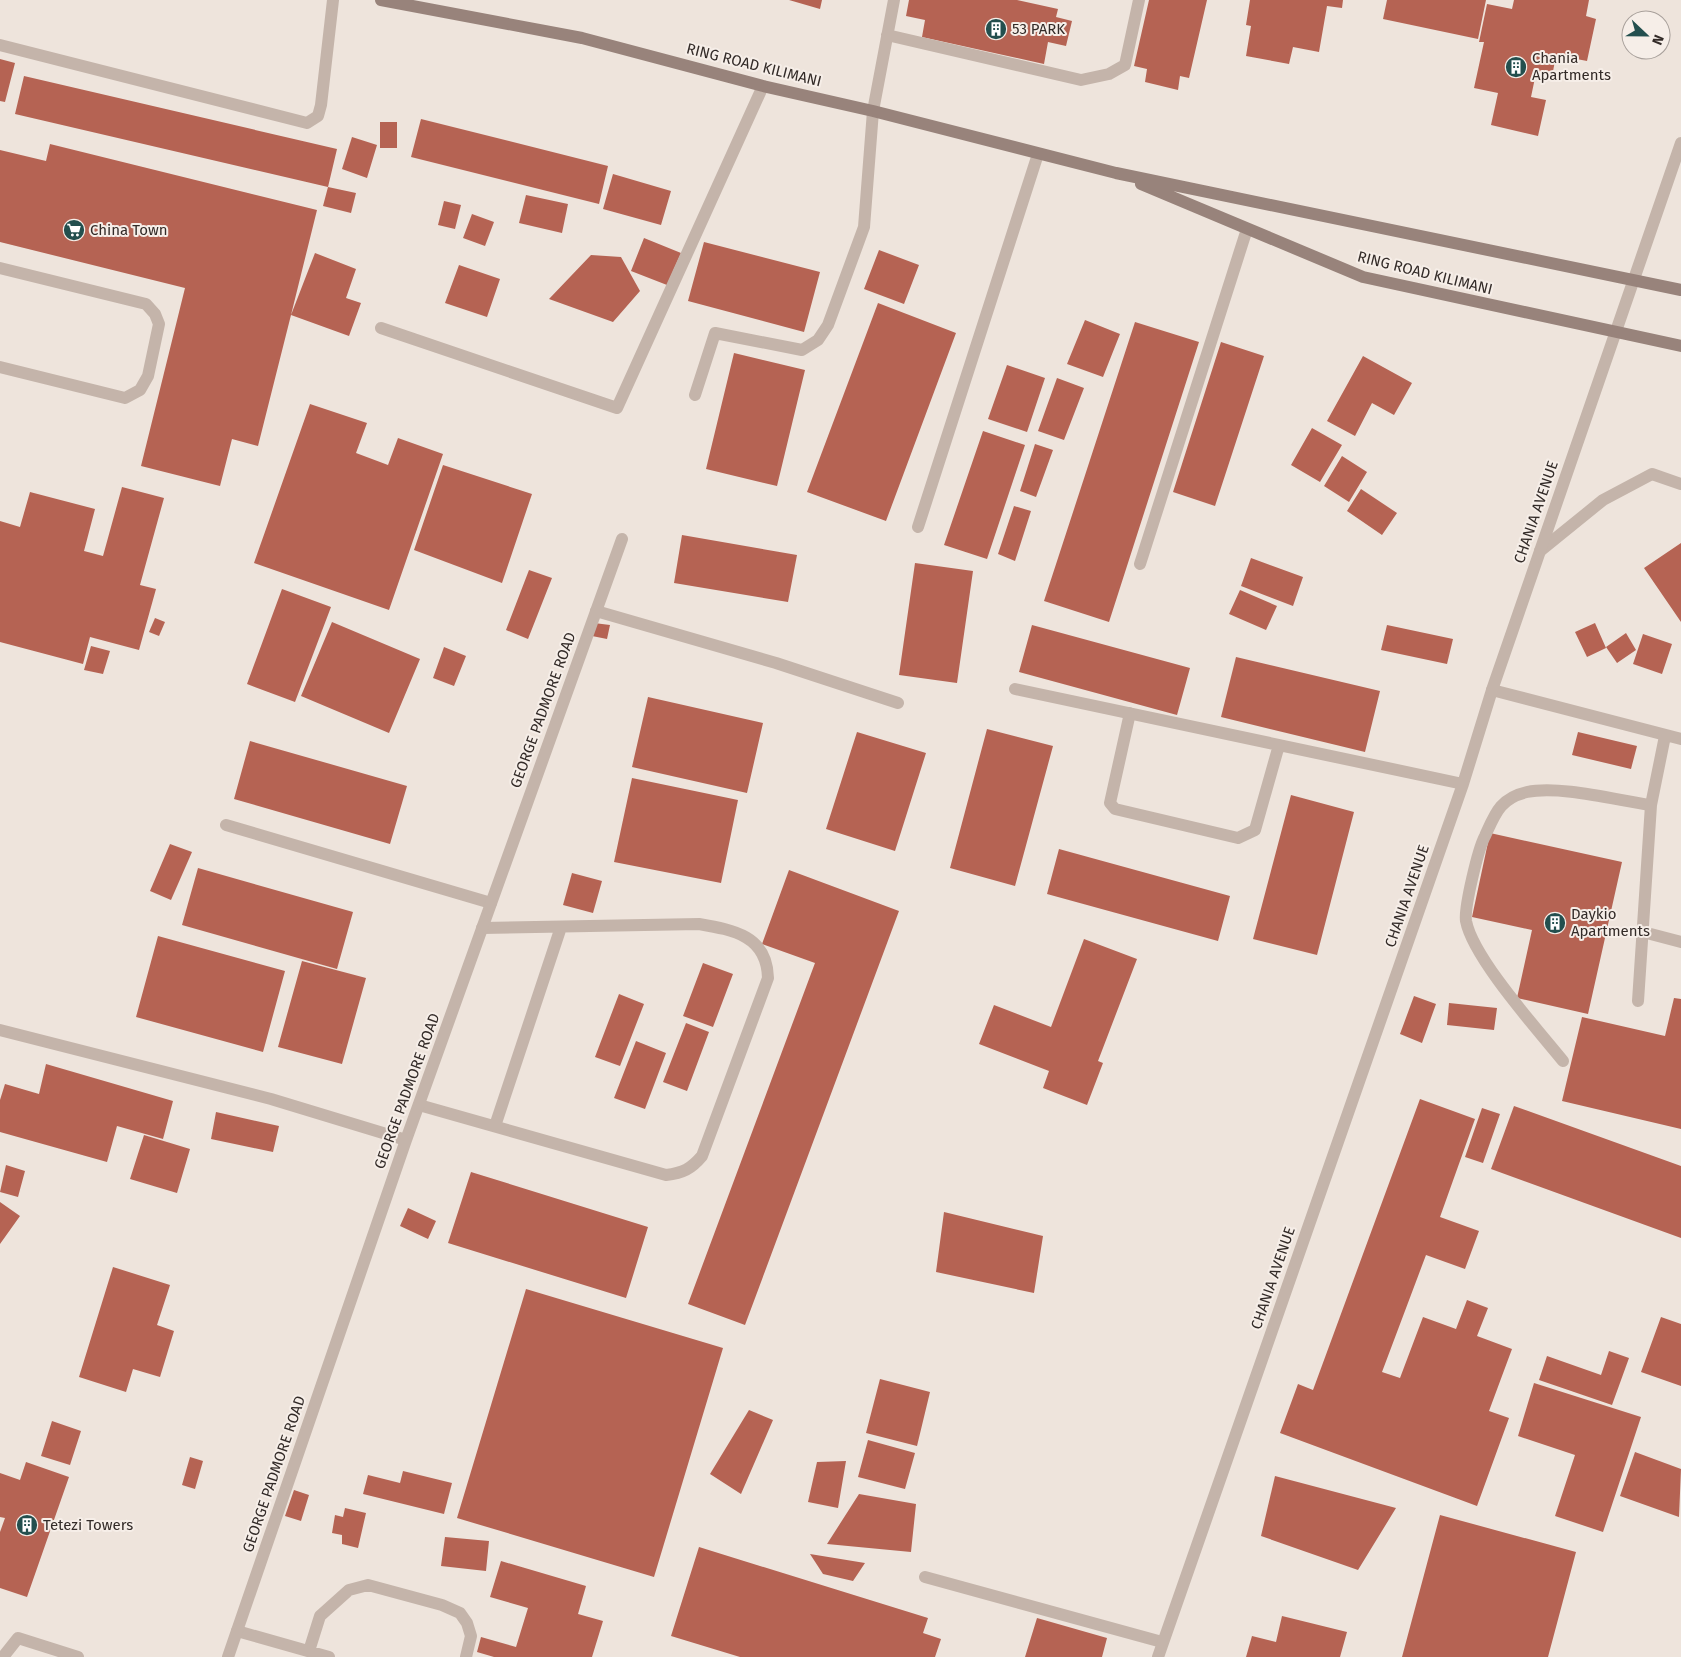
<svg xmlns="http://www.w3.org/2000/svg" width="1681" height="1657" font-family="'Fira Sans',sans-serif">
<rect width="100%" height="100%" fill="#eee4dc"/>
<path fill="#b56353" d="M 789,0 L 822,0 L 820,9 Z
M 909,0 L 1017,0 L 1058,9 L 1056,17 L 1072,21 L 1066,46 L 1048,42 L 1044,64 L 922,37 L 925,20 L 906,16 Z
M 1149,0 L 1207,0 L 1189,78 L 1180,76 L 1178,90 L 1145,82 L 1147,69 L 1134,66 Z
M 1250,0 L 1343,0 L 1342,8 L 1327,6 L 1319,52 L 1293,47 L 1289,64 L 1246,56 L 1251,26 L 1246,25 Z
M 1387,0 L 1486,0 L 1478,39 L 1383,19 Z
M 1514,0 L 1589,0 L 1586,16 L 1596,19 L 1587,61 L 1556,55 L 1552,77 L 1536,73 L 1531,97 L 1546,100 L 1538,136 L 1491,125 L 1498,93 L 1474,88 L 1484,42 L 1479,42 L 1487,4 L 1512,9 Z
M 0,59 L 15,63 L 5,102 L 0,101 Z
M 24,76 L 337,149 L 328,187 L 356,193 L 351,213 L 323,206 L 328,187 L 15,114 Z
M 421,119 L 608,166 L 599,204 L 411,157 Z
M 380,122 L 397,122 L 397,148 L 380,148 Z
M 352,137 L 377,145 L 367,178 L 342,169 Z
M 50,144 L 317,210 L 291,315 L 315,253 L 356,269 L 346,298 L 361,303 L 349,336 L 291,315 L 258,446 L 232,439 L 220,486 L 141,466 L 185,288 L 0,242 L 0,150 L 46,161 Z
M 613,174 L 671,191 L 661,225 L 603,209 Z
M 526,195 L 568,204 L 562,233 L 519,223 Z
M 444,201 L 461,205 L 455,229 L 438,225 Z
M 472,214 L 494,222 L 485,246 L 463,238 Z
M 644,238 L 681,253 L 667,285 L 631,271 Z
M 704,242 L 820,272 L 804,332 L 688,301 Z
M 879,250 L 919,265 L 904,304 L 864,289 Z
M 591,255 L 621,257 L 640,291 L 613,322 L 549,299 Z
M 459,265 L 500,279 L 487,317 L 445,303 Z
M 878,303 L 956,333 L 886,521 L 807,492 Z
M 1085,320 L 1120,334 L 1103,377 L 1067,364 Z
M 1135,322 L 1199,342 L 1109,622 L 1044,601 Z
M 1221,342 L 1264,356 L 1215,506 L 1173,492 Z
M 734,353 L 805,370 L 777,486 L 706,469 Z
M 1363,356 L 1412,383 L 1394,415 L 1372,403 L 1355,436 L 1327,421 Z
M 1007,365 L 1045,378 L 1027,432 L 988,419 Z
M 1057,378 L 1084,388 L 1064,440 L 1038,431 Z
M 310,404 L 367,423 L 356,453 L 388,465 L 398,438 L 443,454 L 389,610 L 254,563 Z
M 1312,428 L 1342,445 L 1320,482 L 1291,465 Z
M 983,431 L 1025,445 L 987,559 L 944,545 Z
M 1035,444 L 1053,450 L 1036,497 L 1020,491 Z
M 1342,456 L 1367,472 L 1349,502 L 1324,486 Z
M 443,465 L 532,494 L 502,583 L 414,550 Z
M 122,487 L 164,498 L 140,585 L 156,589 L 139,650 L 90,637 L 83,664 L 0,642 L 0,521 L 20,527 L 30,492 L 95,509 L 84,551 L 103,556 Z
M 1361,489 L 1397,513 L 1382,535 L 1347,511 Z
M 1014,506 L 1031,511 L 1015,561 L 998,554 Z
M 682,535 L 797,555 L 788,602 L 674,583 Z
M 1681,543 L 1681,622 L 1644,568 Z
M 1251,558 L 1303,577 L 1293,606 L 1241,586 Z
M 915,563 L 973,571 L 957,683 L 899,675 Z
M 529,570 L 552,578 L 528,639 L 506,630 Z
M 282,589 L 331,607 L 295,702 L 247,684 Z
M 1240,590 L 1277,606 L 1266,630 L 1229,614 Z
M 155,618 L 165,622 L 159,636 L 149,632 Z
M 332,622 L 420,659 L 389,733 L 301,696 Z
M 594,623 L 610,625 L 607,639 L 592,636 Z
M 1595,623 L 1606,648 L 1587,657 L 1575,632 Z
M 1032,625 L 1190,668 L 1177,715 L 1019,672 Z
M 1387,625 L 1453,639 L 1447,664 L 1381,650 Z
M 1626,633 L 1636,650 L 1617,663 L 1606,647 Z
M 1643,634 L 1672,644 L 1662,674 L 1633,664 Z
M 91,646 L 110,651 L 103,674 L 84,670 Z
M 444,647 L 466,656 L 454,686 L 433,678 Z
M 1236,657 L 1380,691 L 1365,752 L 1221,717 Z
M 648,697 L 763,723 L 747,793 L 632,767 Z
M 987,729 L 1053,746 L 1015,886 L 950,868 Z
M 857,732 L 926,753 L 895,851 L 826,829 Z
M 1578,732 L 1637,746 L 1631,769 L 1572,755 Z
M 250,741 L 407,786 L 390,844 L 234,799 Z
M 632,778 L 738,800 L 721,883 L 614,862 Z
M 1291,795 L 1354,812 L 1317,955 L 1253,939 Z
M 1490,833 L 1622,862 L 1588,1014 L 1517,998 L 1532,930 L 1472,917 Z
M 170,844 L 192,852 L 171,900 L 150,891 Z
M 1059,849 L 1230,896 L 1218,941 L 1047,894 Z
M 198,868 L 353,912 L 337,969 L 182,925 Z
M 789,870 L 899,911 L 745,1325 L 688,1304 L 815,963 L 762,944 Z
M 572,873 L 602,881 L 593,913 L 563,905 Z
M 158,936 L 285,971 L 263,1052 L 136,1017 Z
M 1084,939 L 1137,959 L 1098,1061 L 1103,1063 L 1087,1105 L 1043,1088 L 1049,1071 L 979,1044 L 994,1005 L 1051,1027 Z
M 302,961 L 366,978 L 342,1064 L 278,1047 Z
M 703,963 L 733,974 L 713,1027 L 683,1016 Z
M 619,994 L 644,1004 L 620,1066 L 595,1057 Z
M 1414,996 L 1436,1004 L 1422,1043 L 1400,1034 Z
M 1674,998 L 1681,999 L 1681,1129 L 1562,1101 L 1582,1017 L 1665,1036 Z
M 1449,1003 L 1497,1008 L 1494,1030 L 1447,1025 Z
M 686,1023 L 709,1032 L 687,1091 L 663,1082 Z
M 636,1041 L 666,1053 L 645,1109 L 614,1098 Z
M 46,1064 L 173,1101 L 163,1139 L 117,1126 L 107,1162 L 0,1132 L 0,1100 L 5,1084 L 39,1094 Z
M 1420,1099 L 1475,1119 L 1440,1217 L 1479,1231 L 1465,1269 L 1426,1255 L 1382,1372 L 1400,1378 L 1423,1317 L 1456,1329 L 1467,1300 L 1488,1308 L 1477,1336 L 1512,1349 L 1489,1411 L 1509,1418 L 1477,1506 L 1280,1433 L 1298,1384 L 1313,1390 Z
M 1514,1106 L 1681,1166 L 1681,1238 L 1491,1169 Z
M 1482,1108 L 1500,1114 L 1483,1163 L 1465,1157 Z
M 216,1112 L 279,1126 L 273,1152 L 211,1139 Z
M 144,1135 L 190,1149 L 177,1193 L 130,1179 Z
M 6,1165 L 25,1171 L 18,1197 L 0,1192 Z
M 471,1172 L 648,1227 L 626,1298 L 448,1243 Z
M 0,1202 L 20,1216 L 0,1244 Z
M 408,1208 L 436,1221 L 428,1239 L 400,1226 Z
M 944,1212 L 1043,1236 L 1034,1293 L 936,1272 Z
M 113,1267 L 170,1285 L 157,1325 L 174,1331 L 160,1377 L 133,1369 L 126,1392 L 79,1377 Z
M 526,1289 L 723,1348 L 654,1577 L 457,1518 Z
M 1661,1317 L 1681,1324 L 1681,1386 L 1641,1372 Z
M 1609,1351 L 1629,1358 L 1612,1405 L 1539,1380 L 1547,1356 L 1601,1375 Z
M 880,1379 L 930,1392 L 917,1446 L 866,1433 Z
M 1534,1383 L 1641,1417 L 1603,1532 L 1555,1516 L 1575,1455 L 1518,1436 Z
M 749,1410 L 773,1420 L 741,1494 L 710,1474 Z
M 52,1421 L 81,1431 L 70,1465 L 41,1456 Z
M 868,1440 L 915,1453 L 905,1489 L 858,1477 Z
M 1635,1452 L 1681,1469 L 1679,1517 L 1620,1496 Z
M 190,1457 L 203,1461 L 195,1489 L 182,1485 Z
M 846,1461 L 838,1508 L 808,1502 L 817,1462 Z
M 26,1462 L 69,1477 L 27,1597 L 0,1588 L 0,1532 L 5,1518 L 0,1517 L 0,1473 L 20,1480 Z
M 403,1471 L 452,1483 L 444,1514 L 363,1494 L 368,1475 L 400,1483 Z
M 1275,1476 L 1396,1508 L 1358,1570 L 1261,1536 Z
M 294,1490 L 309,1495 L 301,1521 L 285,1516 Z
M 859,1494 L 916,1504 L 911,1552 L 827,1544 Z
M 345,1508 L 366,1513 L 358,1548 L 342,1544 L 342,1535 L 332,1533 L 335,1515 L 343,1517 Z
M 1440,1515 L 1576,1552 L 1548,1657 L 1402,1657 Z
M 445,1537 L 489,1541 L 486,1571 L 441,1566 Z
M 699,1547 L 928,1618 L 923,1633 L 941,1639 L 935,1657 L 740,1657 L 671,1636 Z
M 810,1554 L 865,1563 L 853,1581 L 823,1574 Z
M 501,1561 L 586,1586 L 578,1614 L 603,1621 L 592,1657 L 494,1657 L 477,1652 L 481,1637 L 516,1647 L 528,1608 L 490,1597 Z
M 1282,1616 L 1347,1632 L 1340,1657 L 1246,1657 L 1252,1636 L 1276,1642 Z
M 1037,1618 L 1107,1638 L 1102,1657 L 1025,1657 Z"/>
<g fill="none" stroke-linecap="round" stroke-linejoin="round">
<path stroke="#c4b4aa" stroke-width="12" d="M 887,35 L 1081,80 L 1109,74 L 1125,65 L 1139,0
M 0,45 L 307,123 L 318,116 L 321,105 L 333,0
M 0,268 L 146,304 L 155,314 L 159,324 L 148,376 L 140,390 L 125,398 L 0,367
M 381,328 L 617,408 L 763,86
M 695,395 L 715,333 L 802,350 L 818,340 L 828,325 L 864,227 L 873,111 L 894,0
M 918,527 L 1038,154
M 1540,551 L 1603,500 L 1652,474 L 1681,484
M 1140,564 L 1247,229
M 596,611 L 776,663 L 898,703
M 1492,690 L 1681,739
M 226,825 L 491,903
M 1643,932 L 1681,942
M 1638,1001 L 1651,805
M 1563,1061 C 1538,1030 1473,958 1466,921 C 1464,908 1478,849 1485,836 C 1495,814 1500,798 1527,792 C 1559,785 1616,800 1651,805 L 1665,736
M 419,1105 L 666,1175 C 683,1173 691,1169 702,1156 L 768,978 C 767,936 734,930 699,924 L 482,928
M 495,1126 L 561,927
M 925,1577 L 1162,1642
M 237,1631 L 329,1657
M 309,1651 L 320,1616 L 349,1590 L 368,1585 L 442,1605 L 460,1613 L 467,1623 L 471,1636 L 466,1657
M 3,1657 L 18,1638 L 78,1657"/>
<path stroke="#c4b4aa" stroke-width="12" d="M 1015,689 L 1463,784
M 1130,713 L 1110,803 L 1115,809 L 1238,838 L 1255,830 L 1279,745
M 0,1030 L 271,1099 L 406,1140
M 228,1657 L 406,1140 L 622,539
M 1158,1657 L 1463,784 L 1492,690 L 1681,143"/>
<path stroke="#98837b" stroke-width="12" d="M 381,0 L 582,38 L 763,86 L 873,111 L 1116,173 L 1681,290
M 1141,184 L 1363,277 L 1681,346"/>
</g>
<defs>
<g id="building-disc" transform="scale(1.125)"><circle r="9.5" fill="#234f4e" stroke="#f6eee8"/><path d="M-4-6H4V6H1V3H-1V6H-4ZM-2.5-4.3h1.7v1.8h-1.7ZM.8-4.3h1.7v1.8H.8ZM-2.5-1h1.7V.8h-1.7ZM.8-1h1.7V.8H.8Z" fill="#fff"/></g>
<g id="supermarket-disc" transform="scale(1.125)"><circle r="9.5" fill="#234f4e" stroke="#f6eee8"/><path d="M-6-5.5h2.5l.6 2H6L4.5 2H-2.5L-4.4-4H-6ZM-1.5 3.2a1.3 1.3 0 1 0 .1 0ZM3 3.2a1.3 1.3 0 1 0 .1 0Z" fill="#fff"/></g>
</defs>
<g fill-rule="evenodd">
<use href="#building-disc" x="996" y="29"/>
<use href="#building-disc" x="1516" y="67"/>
<use href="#supermarket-disc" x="74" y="230"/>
<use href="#building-disc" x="1555" y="923"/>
<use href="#building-disc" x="27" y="1525"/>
</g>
<g text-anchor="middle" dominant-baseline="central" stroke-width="4" stroke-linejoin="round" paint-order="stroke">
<g font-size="15" fill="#332b28" stroke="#f6eee8" text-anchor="start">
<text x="1012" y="29">53 PARK</text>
<text x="1532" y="58">Chania<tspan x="1532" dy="17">Apartments</tspan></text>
<text x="90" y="230">China Town</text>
<text x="1571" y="914">Daykio<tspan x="1571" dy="17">Apartments</tspan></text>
<text x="43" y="1525">Tetezi Towers</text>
</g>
<g font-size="15" fill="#332b28" stroke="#f6eee8">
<text transform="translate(754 65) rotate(14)">RING ROAD KILIMANI</text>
<text transform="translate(1425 273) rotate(14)">RING ROAD KILIMANI</text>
<text transform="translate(1536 512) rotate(-71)">CHANIA AVENUE</text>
<text transform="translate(543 710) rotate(-70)">GEORGE PADMORE ROAD</text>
<text transform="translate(1407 896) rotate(-71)">CHANIA AVENUE</text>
<text transform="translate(407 1091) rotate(-70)">GEORGE PADMORE ROAD</text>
<text transform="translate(1273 1278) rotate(-71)">CHANIA AVENUE</text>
<text transform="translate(274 1474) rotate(-71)">GEORGE PADMORE ROAD</text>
</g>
</g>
<g transform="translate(1646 35) rotate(112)"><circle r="24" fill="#f6eee8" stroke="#a8a09b"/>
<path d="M0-4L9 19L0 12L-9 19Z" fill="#234f4e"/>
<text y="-8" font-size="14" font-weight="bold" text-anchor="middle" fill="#332b28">N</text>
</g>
</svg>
